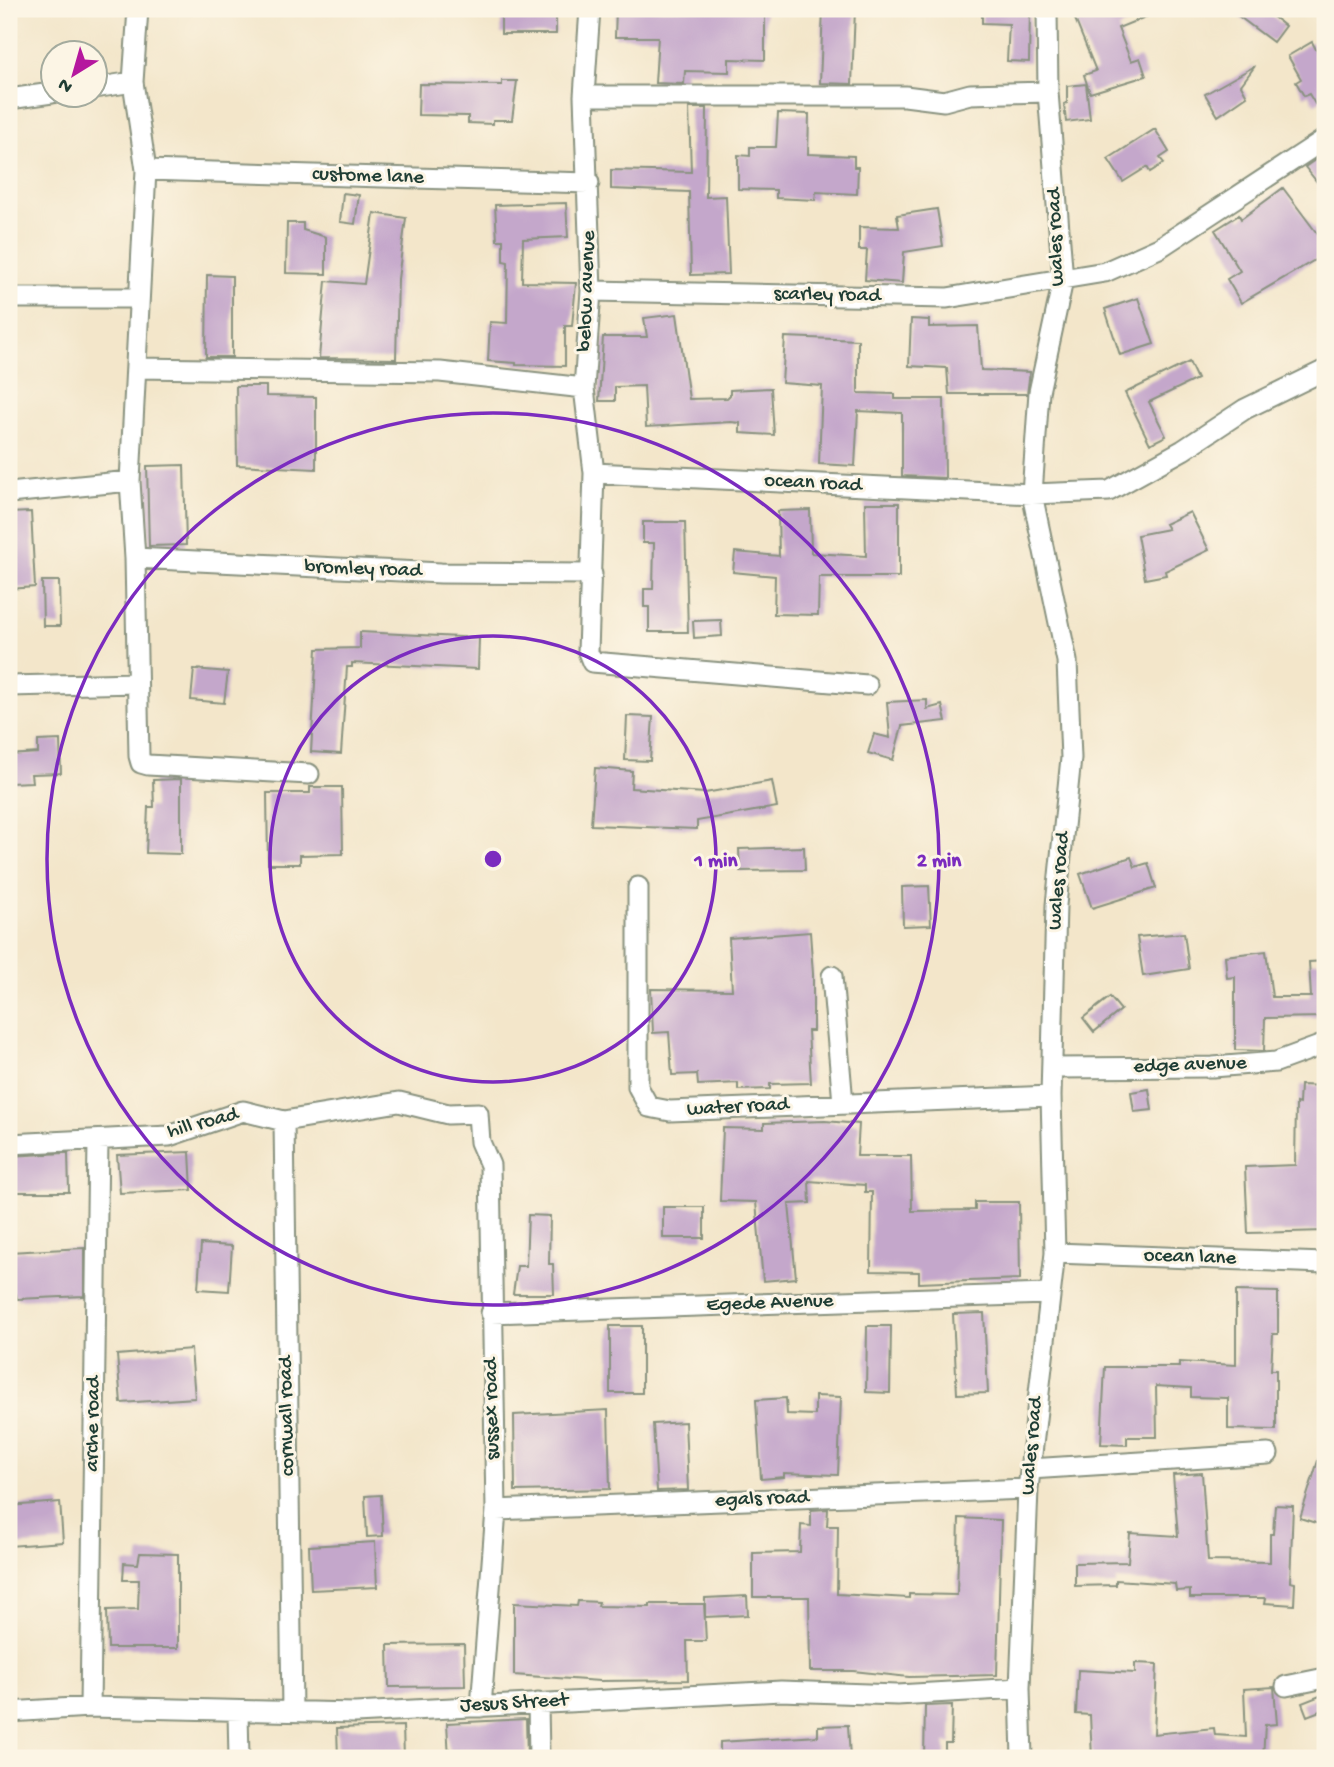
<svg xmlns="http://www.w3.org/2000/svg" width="1334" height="1767" font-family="'Gochi Hand',sans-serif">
<rect width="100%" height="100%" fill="#fcf5e5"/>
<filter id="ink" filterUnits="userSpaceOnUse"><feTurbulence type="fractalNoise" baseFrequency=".0143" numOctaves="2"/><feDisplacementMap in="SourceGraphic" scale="14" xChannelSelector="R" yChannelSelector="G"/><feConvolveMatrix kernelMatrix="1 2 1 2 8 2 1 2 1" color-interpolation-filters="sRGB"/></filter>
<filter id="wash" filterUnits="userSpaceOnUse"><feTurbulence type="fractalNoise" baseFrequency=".00686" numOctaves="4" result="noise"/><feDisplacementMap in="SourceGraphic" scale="28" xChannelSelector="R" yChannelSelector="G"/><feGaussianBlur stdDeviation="1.57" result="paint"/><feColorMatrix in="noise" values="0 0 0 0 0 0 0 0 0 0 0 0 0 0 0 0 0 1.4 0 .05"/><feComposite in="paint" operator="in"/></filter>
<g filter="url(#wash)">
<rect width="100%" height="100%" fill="#f3e6ca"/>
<g id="blocks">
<path fill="#c4a7cb" d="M 501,9 L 556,9 L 556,34 L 501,34 Z
M 616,9 L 765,9 L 765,60 L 729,59 L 729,72 L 685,71 L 684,84 L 655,83 L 658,37 L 615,37 Z
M 823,9 L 855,9 L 852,84 L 820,83 Z
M 982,9 L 1030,9 L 1029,62 L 1007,61 L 1009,24 L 982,23 Z
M 1071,9 L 1165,9 L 1118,28 L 1131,61 L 1140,58 L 1146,76 L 1090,93 L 1084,75 L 1096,71 Z
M 1229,9 L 1263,9 L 1285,26 L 1273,42 Z
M 1312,42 L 1325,66 L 1325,98 L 1315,104 L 1309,94 L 1304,96 L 1296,82 L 1301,79 L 1288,56 Z
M 1255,66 L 1241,85 L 1247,96 L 1218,116 L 1205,94 Z
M 502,81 L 517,81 L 512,120 L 493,120 L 493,124 L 468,123 L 468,116 L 418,115 L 419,84 L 502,85 Z
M 1086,84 L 1090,119 L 1066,122 L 1064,104 L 1067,103 L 1067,86 Z
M 689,108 L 707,108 L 706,197 L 726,196 L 729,274 L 691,275 L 689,192 L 611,189 L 611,170 L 691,172 Z
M 778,113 L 809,114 L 808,154 L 854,156 L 854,167 L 858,167 L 857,194 L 816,192 L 815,200 L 776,198 L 776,190 L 738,189 L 738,155 L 750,156 L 750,147 L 776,147 Z
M 1155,129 L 1169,152 L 1160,158 L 1164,163 L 1150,172 L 1147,167 L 1123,182 L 1108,159 Z
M 1325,153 L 1325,192 L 1305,167 Z
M 1283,188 L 1319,236 L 1325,232 L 1325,254 L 1241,303 L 1227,279 L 1240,271 L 1215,230 L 1239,215 L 1241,219 Z
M 343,193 L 359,195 L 355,224 L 340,222 Z
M 566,203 L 568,237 L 523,239 L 522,282 L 576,283 L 572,326 L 565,326 L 565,366 L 516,365 L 516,363 L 488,361 L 490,322 L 507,323 L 508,262 L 503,261 L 503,240 L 497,240 L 495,205 Z
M 937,209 L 943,246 L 904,252 L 902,283 L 865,280 L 867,250 L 859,250 L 859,227 L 899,228 L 897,215 Z
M 374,213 L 406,218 L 398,279 L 396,359 L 319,358 L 326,281 L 364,284 Z
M 287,223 L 303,223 L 303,230 L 326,237 L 326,274 L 286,273 Z
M 207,275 L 232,276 L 232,357 L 206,357 Z
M 1138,298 L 1154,344 L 1120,355 L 1105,309 Z
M 677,314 L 689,399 L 727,398 L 730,395 L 730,390 L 771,388 L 774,435 L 740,433 L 740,423 L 731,422 L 646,427 L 644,386 L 615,387 L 615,401 L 599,401 L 603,337 L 647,337 L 644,318 Z
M 911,319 L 929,320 L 929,327 L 978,326 L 981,370 L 1030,372 L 1027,394 L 949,394 L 947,368 L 909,366 Z
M 785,337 L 858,340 L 858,393 L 895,394 L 895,399 L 944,399 L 945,478 L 902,476 L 902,413 L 858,411 L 855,466 L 819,464 L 822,386 L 782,383 Z
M 1189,362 L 1197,379 L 1149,402 L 1166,436 L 1150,444 L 1125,393 Z
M 236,386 L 266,386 L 266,396 L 316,397 L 316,469 L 237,465 Z
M 184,465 L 186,545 L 149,546 L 147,466 Z
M 865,503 L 899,503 L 899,577 L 819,577 L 818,615 L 774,614 L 775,576 L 733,572 L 735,552 L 779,556 L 778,511 L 810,510 L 811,553 L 866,556 Z
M 31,512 L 35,587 L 9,589 L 9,513 Z
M 1190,512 L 1209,550 L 1165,571 L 1166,575 L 1145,579 L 1137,535 L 1168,529 L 1165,524 Z
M 643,522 L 685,522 L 688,632 L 649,632 L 649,607 L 644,607 L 644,589 L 653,589 L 654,543 L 643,543 Z
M 42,581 L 59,581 L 60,626 L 43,626 Z
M 721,620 L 722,636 L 694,638 L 693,621 Z
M 360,632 L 479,638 L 478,669 L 352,663 L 352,667 L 347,667 L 341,754 L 311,752 L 317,649 L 360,648 Z
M 194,669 L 228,672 L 224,703 L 191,700 Z
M 927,700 L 927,709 L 942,705 L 946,721 L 902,726 L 893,760 L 868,753 L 874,734 L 890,738 L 887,702 Z
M 627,716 L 653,717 L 650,761 L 625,760 Z
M 60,740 L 61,773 L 31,774 L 32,782 L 9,783 L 9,755 L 38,753 L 38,741 Z
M 595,768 L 632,771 L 631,788 L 705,793 L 772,781 L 777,807 L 697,821 L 697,829 L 591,825 Z
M 181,779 L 181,854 L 146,853 L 148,807 L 154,807 L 153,780 Z
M 310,787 L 342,787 L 343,854 L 300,855 L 300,864 L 268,864 L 267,793 L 310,793 Z
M 804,847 L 805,870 L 740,871 L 739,849 Z
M 1131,857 L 1135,867 L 1148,863 L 1156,888 L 1092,908 L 1080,874 Z
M 929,886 L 931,925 L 903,926 L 902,887 Z
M 810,932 L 813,974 L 813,1031 L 808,1031 L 811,1083 L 770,1084 L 770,1089 L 738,1090 L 738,1083 L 698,1085 L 697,1074 L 672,1075 L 669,1032 L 653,1033 L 651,989 L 732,990 L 729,938 Z
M 1184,933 L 1189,969 L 1143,976 L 1137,937 Z
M 1266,951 L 1272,997 L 1311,997 L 1309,962 L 1325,961 L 1325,1017 L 1265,1018 L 1264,1051 L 1235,1050 L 1235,977 L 1227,978 L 1225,956 Z
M 1110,997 L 1121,1010 L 1094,1032 L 1083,1018 Z
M 1300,1085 L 1325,1086 L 1325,1231 L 1248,1233 L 1245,1167 L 1295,1165 L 1296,1103 L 1299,1104 Z
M 1149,1089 L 1152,1110 L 1134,1112 L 1131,1092 Z
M 825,1121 L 859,1124 L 857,1156 L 911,1156 L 912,1211 L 975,1210 L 975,1202 L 1019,1202 L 1020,1279 L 919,1283 L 919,1272 L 871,1271 L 872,1192 L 865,1192 L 865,1185 L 809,1181 L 810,1203 L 789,1204 L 796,1278 L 763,1281 L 756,1202 L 720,1201 L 723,1128 L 764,1129 L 764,1123 Z
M 190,1152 L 192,1190 L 120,1193 L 117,1155 Z
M 65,1153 L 68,1153 L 69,1192 L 9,1192 L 9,1156 Z
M 663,1207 L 704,1207 L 704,1238 L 663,1238 Z
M 528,1215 L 550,1216 L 549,1264 L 553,1264 L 554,1294 L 513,1294 L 517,1266 L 526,1266 Z
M 201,1244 L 232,1246 L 229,1291 L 198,1289 Z
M 84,1248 L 84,1296 L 17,1299 L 16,1294 L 9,1295 L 9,1252 Z
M 1236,1291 L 1278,1292 L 1278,1334 L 1273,1334 L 1271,1370 L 1276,1370 L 1276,1430 L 1228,1429 L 1228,1398 L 1191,1397 L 1191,1388 L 1156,1386 L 1157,1437 L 1127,1437 L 1127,1445 L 1101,1444 L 1105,1367 L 1179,1367 L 1179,1362 L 1236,1365 Z
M 984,1313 L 988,1393 L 957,1394 L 953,1314 Z
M 610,1326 L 642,1326 L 642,1393 L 610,1393 Z
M 867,1326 L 891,1326 L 890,1393 L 866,1392 Z
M 191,1349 L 195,1398 L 121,1403 L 117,1355 Z
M 815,1396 L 841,1397 L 838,1475 L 784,1473 L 784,1477 L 761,1479 L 756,1400 L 786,1398 L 787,1414 L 815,1415 Z
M 608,1410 L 610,1489 L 515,1491 L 514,1415 Z
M 685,1422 L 688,1490 L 657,1491 L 653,1424 Z
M 1322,1448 L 1325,1449 L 1325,1526 L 1300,1518 Z
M 1202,1473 L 1208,1561 L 1270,1562 L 1270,1534 L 1273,1534 L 1275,1505 L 1293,1506 L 1290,1582 L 1295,1583 L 1294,1605 L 1265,1603 L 1266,1598 L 1190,1598 L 1190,1590 L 1176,1591 L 1175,1584 L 1116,1580 L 1116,1585 L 1075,1586 L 1075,1563 L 1128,1562 L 1130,1533 L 1178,1536 L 1173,1475 Z
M 381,1495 L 383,1536 L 367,1537 L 365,1496 Z
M 60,1502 L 63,1542 L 9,1546 L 9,1506 Z
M 828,1509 L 827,1526 L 838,1526 L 837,1594 L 909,1598 L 909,1594 L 957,1595 L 959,1518 L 1001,1520 L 997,1675 L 909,1677 L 853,1671 L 810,1671 L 809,1597 L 753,1597 L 753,1553 L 800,1552 L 801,1525 L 811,1526 L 811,1510 Z
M 375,1542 L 377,1587 L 311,1590 L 309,1546 Z
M 140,1553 L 178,1554 L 178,1648 L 108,1648 L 107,1610 L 138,1609 L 139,1580 L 123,1580 L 124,1563 L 138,1564 Z
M 747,1596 L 748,1615 L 705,1617 L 705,1598 Z
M 578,1601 L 599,1602 L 598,1606 L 650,1607 L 650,1604 L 704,1604 L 706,1641 L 687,1641 L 688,1680 L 600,1681 L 514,1675 L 514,1603 L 577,1606 Z
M 464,1644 L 465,1686 L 389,1687 L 388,1645 Z
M 1135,1663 L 1157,1664 L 1154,1734 L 1214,1728 L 1215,1735 L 1246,1737 L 1244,1689 L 1274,1687 L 1277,1724 L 1265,1725 L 1263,1758 L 1231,1758 L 1231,1755 L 1192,1758 L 1092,1758 L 1090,1715 L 1076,1714 L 1078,1670 L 1135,1673 Z
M 1325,1694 L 1325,1709 L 1307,1716 L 1302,1703 Z
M 952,1705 L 951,1743 L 945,1743 L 945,1758 L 924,1758 L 925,1706 Z
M 526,1719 L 527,1758 L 449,1758 L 447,1723 Z
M 848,1725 L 850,1758 L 720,1758 L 720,1742 L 818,1736 L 818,1726 Z
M 403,1726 L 404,1758 L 338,1758 L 337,1728 Z"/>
</g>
</g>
<g filter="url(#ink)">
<use href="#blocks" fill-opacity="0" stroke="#89927f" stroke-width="2"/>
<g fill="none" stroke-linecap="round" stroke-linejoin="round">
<g stroke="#89927f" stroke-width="23">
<path id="minor" d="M 138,9 L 133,82 L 146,170 L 130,481 L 135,558 L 139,756 L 141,763 L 148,765 L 309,774
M 590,9 L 584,96 L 591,291 L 584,388 L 594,473 L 588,652 L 592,662 L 867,685
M 94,88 L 133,82
M 584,96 L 905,96 L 944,101 L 970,94 L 1048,92
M 9,99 L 52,93
M 146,170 L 589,183
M 591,291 L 947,298 L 1105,272 L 1159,248 L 1325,139
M 9,298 L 139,298
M 136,368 L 440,372 L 584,388
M 594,473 L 1032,494 L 1109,491 L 1183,450 L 1245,409 L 1325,370
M 9,493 L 130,481
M 135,558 L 441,573 L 592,574
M 9,686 L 137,683
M 638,887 L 638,1087 L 649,1107 L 670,1111 L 1051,1096
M 832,976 L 843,1103
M 1052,1068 L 1213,1067 L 1276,1062 L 1325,1044
M 284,1121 L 292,1711
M 9,1144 L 169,1136 L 243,1111 L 284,1121 L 399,1102 L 448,1114 L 478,1113 L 480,1142 L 490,1165 L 496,1510 L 481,1707
M 1055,1253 L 1325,1263
M 491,1313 L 1048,1294
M 1030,1469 L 1268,1454
M 496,1510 L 1028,1489
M 1286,1686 L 1325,1678
M 538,1703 L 539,1758
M 90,1707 L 98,1141
M 9,1712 L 90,1707 L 355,1713 L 781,1691 L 897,1695 L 1020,1688
M 238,1713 L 239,1758
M 1022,1758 L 1020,1688 L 1028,1489 L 1055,1253 L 1051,1096 L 1056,905 L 1071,758 L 1067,661 L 1032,494 L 1039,392 L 1063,280 L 1048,92 L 1047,9"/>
</g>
<use href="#minor" stroke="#fff" stroke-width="19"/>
</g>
</g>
<g fill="none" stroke="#7b2cbf" stroke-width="3.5">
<circle cx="493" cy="859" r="223"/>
<circle cx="493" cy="859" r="446"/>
</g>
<g text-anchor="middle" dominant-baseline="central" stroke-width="6" stroke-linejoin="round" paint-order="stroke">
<g font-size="21" fill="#1f3d34" stroke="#fcf5e5">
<text transform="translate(368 177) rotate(2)">custome lane</text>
<text transform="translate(1057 237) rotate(-92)">wales road</text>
<text transform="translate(588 291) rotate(-88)">below avenue</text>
<text transform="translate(827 296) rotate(1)">scarley road</text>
<text transform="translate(813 484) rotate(3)">ocean road</text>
<text transform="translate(363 570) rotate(2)">bromley road</text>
<text transform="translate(1060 881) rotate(-85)">wales road</text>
<text transform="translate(1190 1066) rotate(-2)">edge avenue</text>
<text transform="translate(738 1108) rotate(-3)">water road</text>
<text transform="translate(203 1124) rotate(-15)">hill road</text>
<text transform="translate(1190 1258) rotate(2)">ocean lane</text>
<text transform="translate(770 1304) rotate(-2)">Egede Avenue</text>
<text transform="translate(493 1409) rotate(-91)">sussex road</text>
<text transform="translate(288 1416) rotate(-91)">cornwall road</text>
<text transform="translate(94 1424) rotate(-89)">arche road</text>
<text transform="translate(1033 1446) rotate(-85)">wales road</text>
<text transform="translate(762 1500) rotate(-2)">egals road</text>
<text transform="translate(514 1704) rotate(-3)">Jesus Street</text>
</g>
</g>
<circle cx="493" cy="859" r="10" fill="#7b2cbf" stroke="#fcf5e5" stroke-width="3.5"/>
<g font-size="21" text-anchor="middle" font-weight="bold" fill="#7b2cbf" stroke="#fcf5e5" stroke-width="6" stroke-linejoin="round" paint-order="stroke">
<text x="716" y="866">1 min</text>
<text x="939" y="866">2 min</text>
</g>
<rect width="1334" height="1767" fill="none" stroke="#fcf5e5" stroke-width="35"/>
<g transform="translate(74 74) rotate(217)"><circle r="33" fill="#fcf5e5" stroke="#a4ab9e" stroke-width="2"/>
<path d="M0-5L12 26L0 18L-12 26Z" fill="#b5179e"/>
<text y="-10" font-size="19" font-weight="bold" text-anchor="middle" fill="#1f3d34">N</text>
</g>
</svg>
